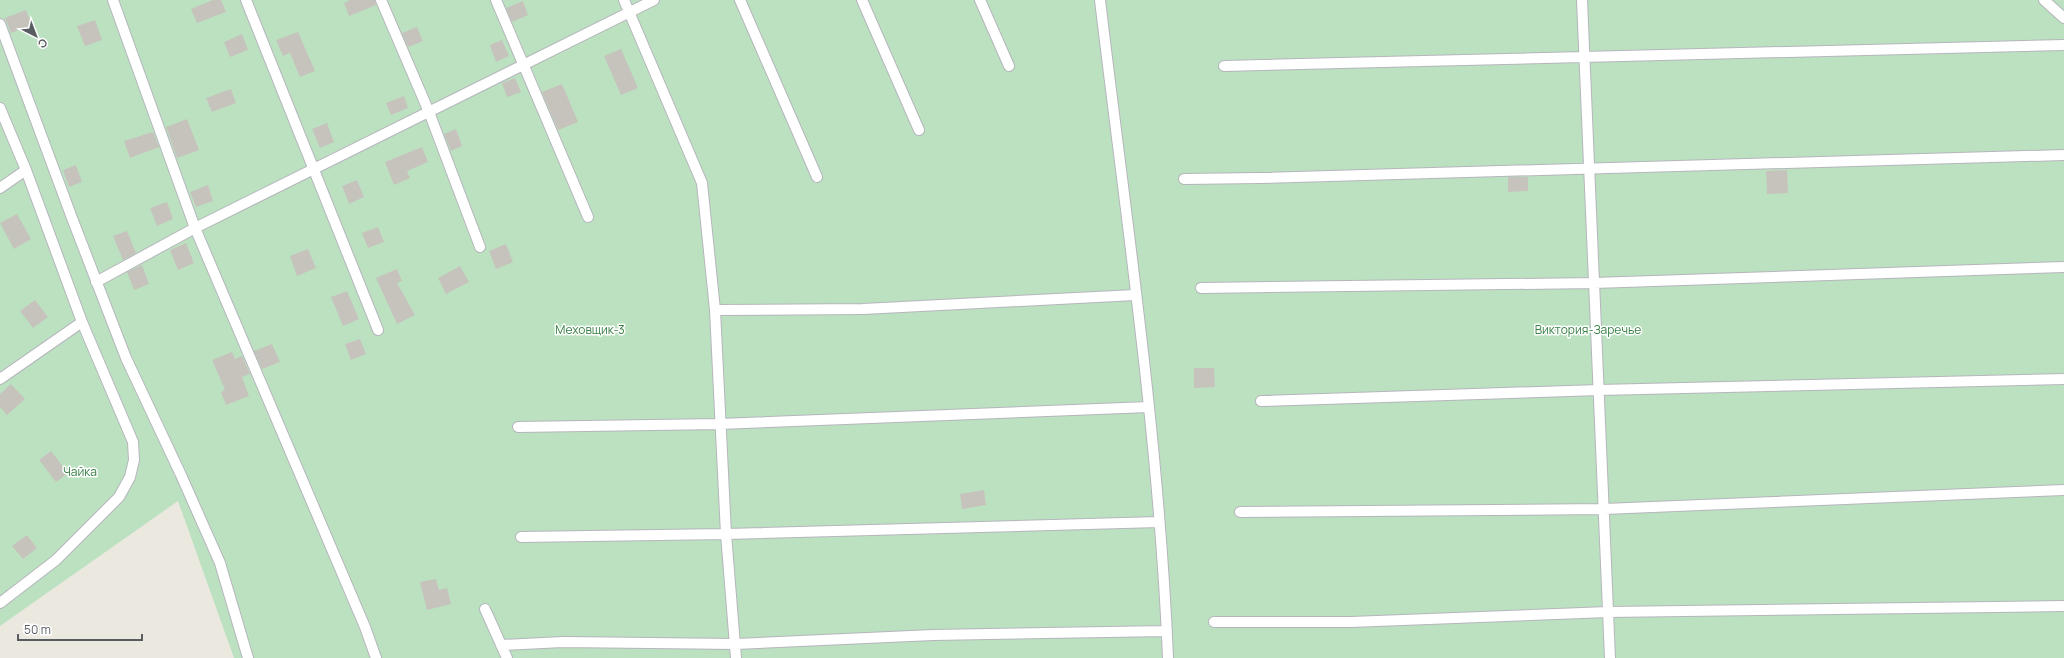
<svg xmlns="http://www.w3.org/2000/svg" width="2064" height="658" font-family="Manrope,sans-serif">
<rect width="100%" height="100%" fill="#ebe9df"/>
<path fill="#bce1c1" d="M 0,0 L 2064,0 L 2064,658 L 234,658 L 178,501 L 0,626 Z"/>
<path fill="#c6c3bd" d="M 213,0 L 221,0 L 226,12 L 197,23 L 191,9 Z
M 350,0 L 375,0 L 376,5 L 349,16 L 344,3 Z
M 523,1 L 528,15 L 512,22 L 506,8 Z
M 26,10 L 32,25 L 11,33 L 5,18 Z
M 95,20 L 102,40 L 85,46 L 77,26 Z
M 417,27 L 423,41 L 408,47 L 402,33 Z
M 298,32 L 315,71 L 300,77 L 290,53 L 283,56 L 276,40 Z
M 242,34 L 248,50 L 230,57 L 224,42 Z
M 502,40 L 509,56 L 496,62 L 490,45 Z
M 621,49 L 638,88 L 621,95 L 604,56 Z
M 515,78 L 521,92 L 507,97 L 502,83 Z
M 562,84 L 578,122 L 558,130 L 542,92 Z
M 231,89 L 236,103 L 212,112 L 206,98 Z
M 404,96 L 408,108 L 391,115 L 386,103 Z
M 187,119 L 199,150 L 177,158 L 166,127 Z
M 327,123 L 334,142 L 320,148 L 312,129 Z
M 456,129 L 462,146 L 451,151 L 444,134 Z
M 153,132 L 159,147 L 130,158 L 124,141 Z
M 422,147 L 428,162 L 407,171 L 410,178 L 394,185 L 385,162 Z
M 76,165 L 82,182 L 69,187 L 63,170 Z
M 1787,170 L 1788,193 L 1767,194 L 1766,171 Z
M 1508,177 L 1528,177 L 1528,191 L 1508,192 Z
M 357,180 L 364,197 L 349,204 L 342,186 Z
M 208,185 L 213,201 L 196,207 L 190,192 Z
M 167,202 L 173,219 L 157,226 L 150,208 Z
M 17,214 L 31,239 L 14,249 L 0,223 Z
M 378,227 L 384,242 L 368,248 L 362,233 Z
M 127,231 L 136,253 L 123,260 L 113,236 Z
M 186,243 L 194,263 L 178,270 L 170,250 Z
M 506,244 L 513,262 L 496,269 L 489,251 Z
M 308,249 L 316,268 L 297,276 L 290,256 Z
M 142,265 L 149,284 L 134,290 L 127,272 Z
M 460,266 L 469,282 L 446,294 L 438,278 Z
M 397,269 L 402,281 L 397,283 L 415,315 L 397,324 L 376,278 Z
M 347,291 L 359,319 L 343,326 L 331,297 Z
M 35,300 L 48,317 L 33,328 L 20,311 Z
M 360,339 L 366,354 L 351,360 L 345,344 Z
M 272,344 L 280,362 L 262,369 L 254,351 Z
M 232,352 L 235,359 L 242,356 L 250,374 L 242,377 L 249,396 L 226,405 L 221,392 L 225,390 L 212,360 Z
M 1194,368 L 1214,368 L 1215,387 L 1194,388 Z
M 11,384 L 25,399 L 7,415 L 0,407 L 0,394 Z
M 51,451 L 68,473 L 56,482 L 39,460 Z
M 984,490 L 986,505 L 962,509 L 960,494 Z
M 27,535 L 37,548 L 23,559 L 12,546 Z
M 436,579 L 439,590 L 447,588 L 451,604 L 427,610 L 420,582 Z"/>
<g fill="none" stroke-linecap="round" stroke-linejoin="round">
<g stroke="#b5b6bc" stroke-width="12">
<path id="service" d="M 113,0 L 195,228 L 365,627 L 376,658
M 246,0 L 378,330
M 381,0 L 429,112 L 480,247
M 496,0 L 588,217
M 624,0 L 702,183 L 715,310 L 726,534 L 736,658
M 740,0 L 817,177
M 862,0 L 919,130
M 980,0 L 1009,66
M 1100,0 C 1126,219 1159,438 1168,658
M 1582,0 L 1610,658
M 2044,0 L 2064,18
M 0,24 L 72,218 L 126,358 L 181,475 L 220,563 L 248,658
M 1224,66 L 2064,45
M 0,108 L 26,170 L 82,322 L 133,442 L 134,460 L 130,477 L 119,497 L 56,560 L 0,603
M 1184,179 L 1259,178 L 2064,155
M 0,188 L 26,170
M 96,282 L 195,228 L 654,0
M 1201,288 L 1594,283 L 2064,267
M 715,310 L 863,309 L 1135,295
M 0,379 L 82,322
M 1261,401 L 1599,390 L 2064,379
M 518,427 L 720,424 L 1149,407
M 1240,512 L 1604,509 L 2064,490
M 521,537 L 726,534 L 1159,522
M 485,609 L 507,658
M 1214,622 L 1351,622 L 1608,612 L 2064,606
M 501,645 L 563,642 L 736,644 L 933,635 L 1167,631"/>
</g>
<use href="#service" stroke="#fff" stroke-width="10"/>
</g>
<g text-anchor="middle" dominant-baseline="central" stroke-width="3" stroke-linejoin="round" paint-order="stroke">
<g font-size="12" fill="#387f44" stroke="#fff">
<text x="590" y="329">Меховщик-3</text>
<text x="1588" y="329">Виктория-Заречье</text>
<text x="80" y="471">Чайка</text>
</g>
</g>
<g transform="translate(36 36) rotate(138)" stroke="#ffffff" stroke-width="3" paint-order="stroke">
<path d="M0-3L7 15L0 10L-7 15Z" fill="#585b60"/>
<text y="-6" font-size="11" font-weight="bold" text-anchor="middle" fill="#585b60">С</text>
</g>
<path d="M18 634v6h124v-6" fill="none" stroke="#585b60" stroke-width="2"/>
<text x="24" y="634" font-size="12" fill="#585b60" stroke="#ffffff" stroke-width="3" paint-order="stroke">50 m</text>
</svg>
